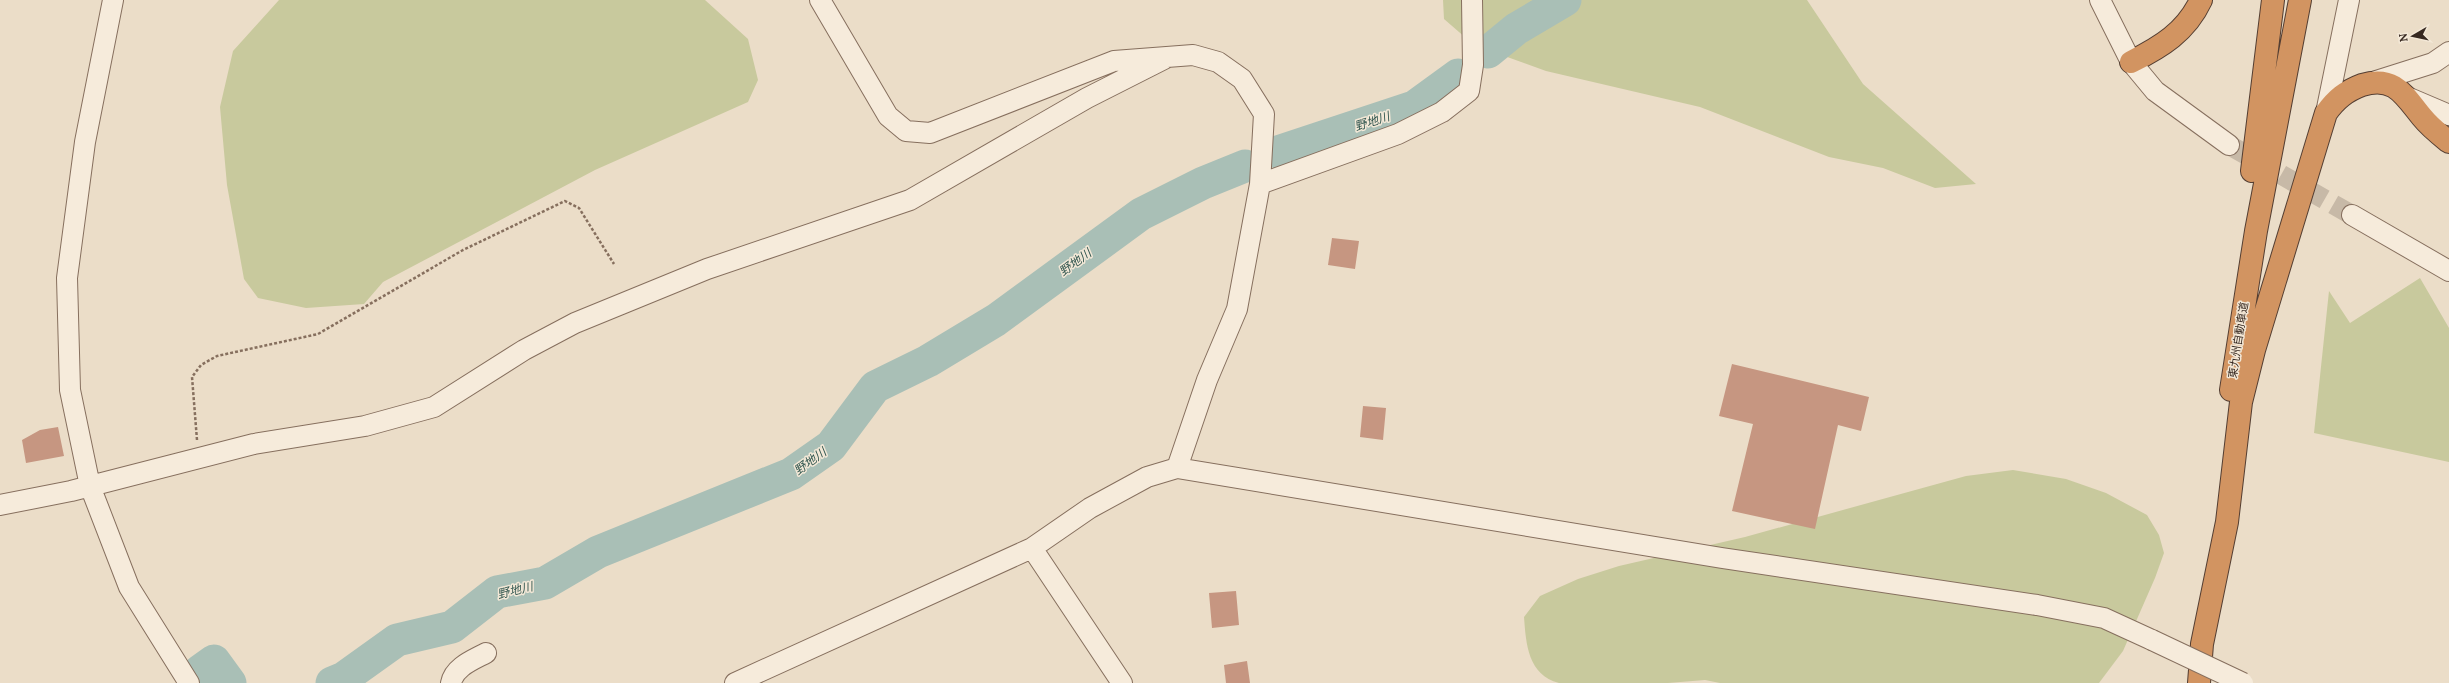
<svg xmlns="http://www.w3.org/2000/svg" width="2449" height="683" font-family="Lora,'Noto Sans JP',serif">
<rect width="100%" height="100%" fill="#ebddc8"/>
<path fill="#c8c99d" d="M 279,0 L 705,0 L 748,39 L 758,80 L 748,102 L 595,170 L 383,282 L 364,304 L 306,308 L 258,298 L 244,279 L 227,185 L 220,107 L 233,51 Z
M 1443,0 L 1807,0 L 1863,84 L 1976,184 L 1935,188 L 1883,168 L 1829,157 L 1700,107 L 1546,71 L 1474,45 L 1444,19 Z
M 2420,278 L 2449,328 L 2449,462 L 2314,433 L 2329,291 L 2350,323 Z
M 2013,470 L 2066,479 L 2106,493 L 2147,515 L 2159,535 L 2164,553 L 2155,578 L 2123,651 L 2099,683 L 1720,683 L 1705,680 L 1668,683 L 1559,683 C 1528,675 1526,644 1524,617 L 1540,596 L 1578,579 L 1619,566 L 1745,537 L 1966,476 Z"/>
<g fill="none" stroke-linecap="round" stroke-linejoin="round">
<path stroke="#a9bfb6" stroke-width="33" d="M 1488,52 L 1516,29 L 1565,0
M 1278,152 L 1414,107 L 1458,75
M 200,671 L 214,661 L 230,683
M 332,683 L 344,678 L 397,640 L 452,627 L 497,592 L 545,583 L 598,552 L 791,474 L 831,446 L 875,387 L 928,361 L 996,320 L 1141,214 L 1203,183 L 1245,166"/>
</g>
<path fill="#c69681" d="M 1332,238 L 1359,241 L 1355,269 L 1328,265 Z
M 1732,364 L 1869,397 L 1861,431 L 1838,425 L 1815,529 L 1732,511 L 1753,424 L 1719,416 Z
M 1363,406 L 1386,408 L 1383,440 L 1360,437 Z
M 58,427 L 64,456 L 26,463 L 22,440 L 40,430 Z
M 1236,591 L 1239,625 L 1212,628 L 1209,593 Z
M 1247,661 L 1250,683 L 1226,683 L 1224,665 Z"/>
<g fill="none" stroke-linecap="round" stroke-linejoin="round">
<path stroke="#c7b9a7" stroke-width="20" stroke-dasharray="20 10" stroke-linecap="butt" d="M 2229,145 L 2352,215"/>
<g stroke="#866f5e" stroke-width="22">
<path id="minor" d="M 113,0 L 85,142 L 67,278 L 70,390 L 90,486 L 129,587 L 189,683
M 820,0 L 888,116 L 906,131 L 930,133 L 1114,61 L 1193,55 L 1218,62 L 1242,79 L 1264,114 L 1260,184 L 1237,309 L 1207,380 L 1177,468
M 2100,0 L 2131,62 L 2155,91 L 2229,145
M 2373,82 L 2433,63 L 2449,52
M 2407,97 L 2449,115
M 2326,113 L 2349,0
M 1260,184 L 1398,134 L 1442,112 L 1469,91 L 1473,65 L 1472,0
M 2352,215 L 2449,271
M 0,505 L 71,491 L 254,444 L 365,426 L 434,407 L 524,350 L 575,323 L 707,269 L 910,200 L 1087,98 L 1164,59
M 1032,548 L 1122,683
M 451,683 C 454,667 473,660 486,653
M 735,683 L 1032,548 L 1090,508 L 1147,477 L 1177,468 L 1722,558 L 2037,605 L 2104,618 L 2152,640"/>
</g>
<g stroke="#543e32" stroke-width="24">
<path id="highway" d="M 2131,62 C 2161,47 2186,32 2201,0
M 2252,171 L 2273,0
M 2231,390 L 2256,231 L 2300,0
M 2202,644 L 2227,522 L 2241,402 L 2254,350 L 2326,113 C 2336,99 2346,91 2362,85 C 2394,75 2404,95 2422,117 C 2430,127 2439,134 2449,142
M 2199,683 L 2202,644"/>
</g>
<path stroke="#866f5e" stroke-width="2.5" stroke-dasharray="3 2" stroke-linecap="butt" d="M 197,440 L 192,377 L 201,365 L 217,356 L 318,334 L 463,250 L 565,201 L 579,208 L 614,264"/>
<use href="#minor" stroke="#f6ebdb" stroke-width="20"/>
<use href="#highway" stroke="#d29461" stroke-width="22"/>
<g stroke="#866f5e" stroke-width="22" stroke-linecap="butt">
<path id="minor-bridge" d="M 2152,640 L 2243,683"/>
</g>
<use href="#minor-bridge" stroke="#f6ebdb" stroke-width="20"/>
</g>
<g text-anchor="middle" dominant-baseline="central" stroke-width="3" stroke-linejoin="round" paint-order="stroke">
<g font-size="11" fill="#372921" stroke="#f3e8d7">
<text transform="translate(2238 340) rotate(-81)">東九州自動車道</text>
</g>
<g font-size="12" font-style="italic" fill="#31564f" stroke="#f3e8d7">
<text transform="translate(1372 121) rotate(-18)">野地川</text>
<text transform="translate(1075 262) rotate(-36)">野地川</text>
<text transform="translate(810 461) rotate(-36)">野地川</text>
<text transform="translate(515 590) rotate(-14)">野地川</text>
</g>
</g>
<g transform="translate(2413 36) rotate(261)" stroke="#f3e8d7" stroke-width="3" paint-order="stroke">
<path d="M0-3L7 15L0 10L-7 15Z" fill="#372921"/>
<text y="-6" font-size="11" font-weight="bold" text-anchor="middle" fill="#372921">N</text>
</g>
</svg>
